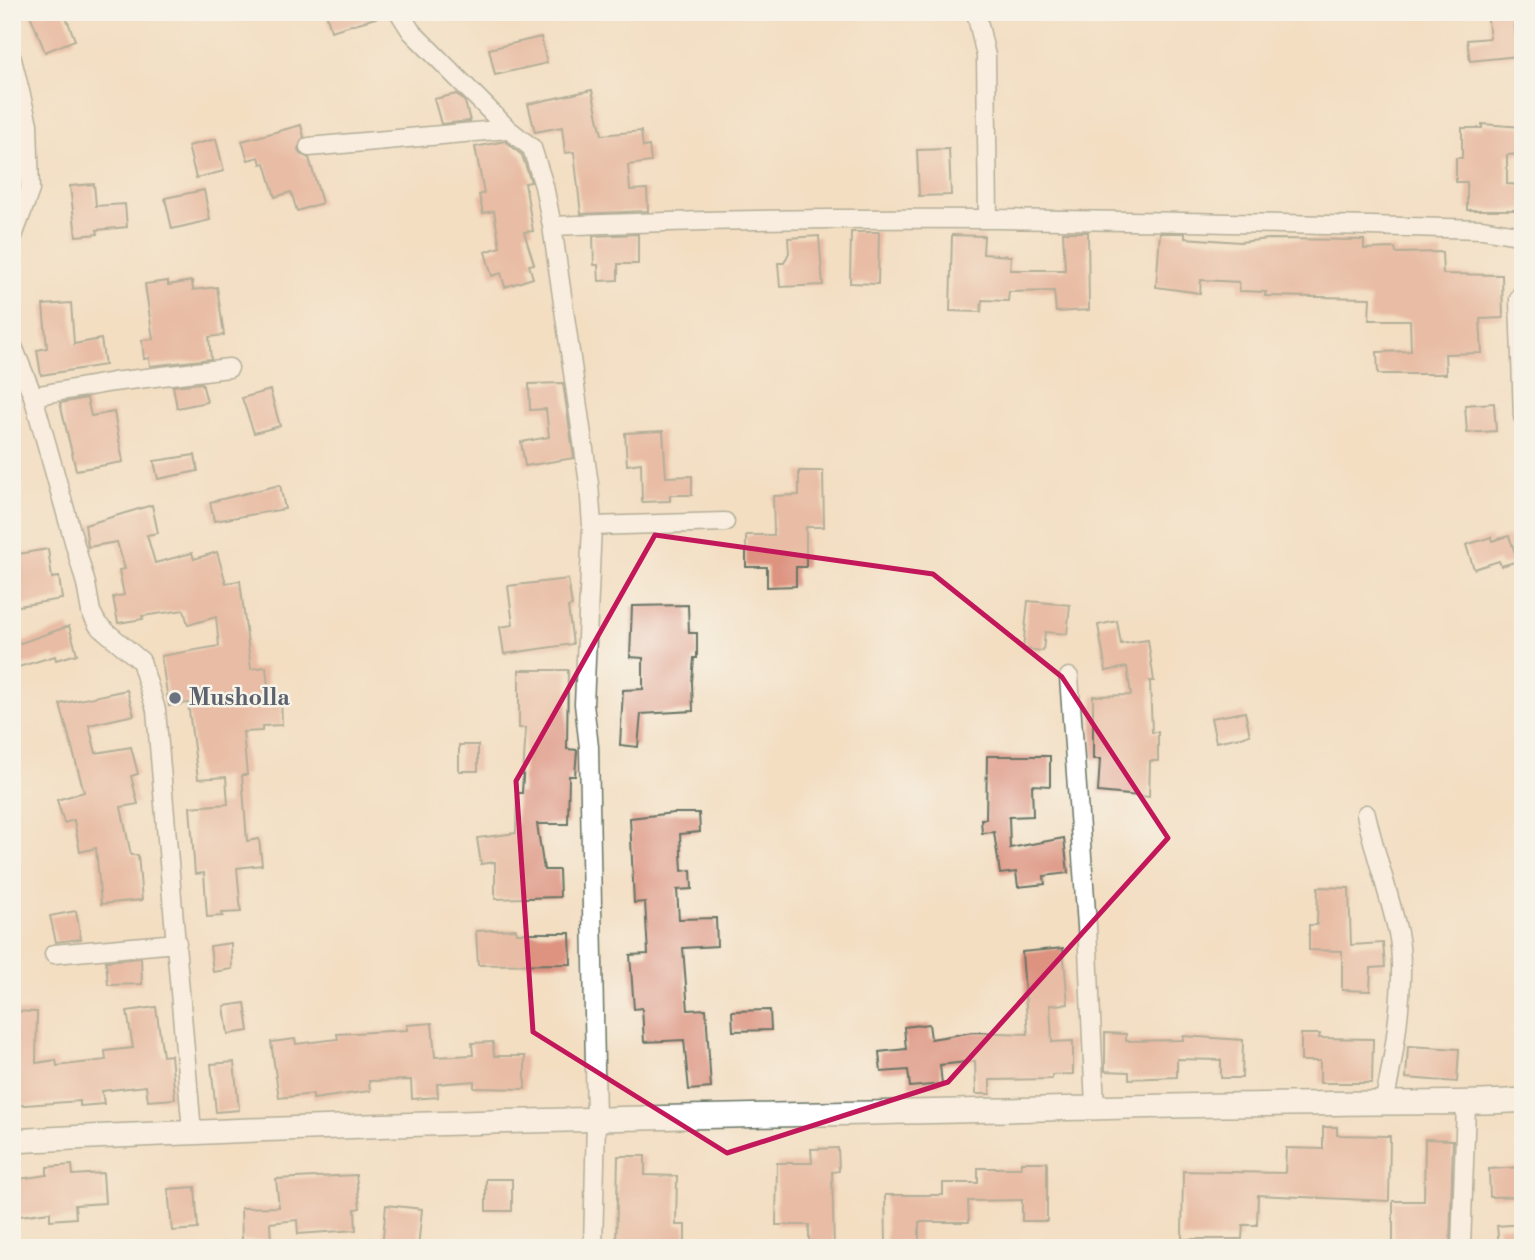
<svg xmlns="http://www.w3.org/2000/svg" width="1535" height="1260" font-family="'Libre Bodoni',serif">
<rect width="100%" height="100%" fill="#f7f3e8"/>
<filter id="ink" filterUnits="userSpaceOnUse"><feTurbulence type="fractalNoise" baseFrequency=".0143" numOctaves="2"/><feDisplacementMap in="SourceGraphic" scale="14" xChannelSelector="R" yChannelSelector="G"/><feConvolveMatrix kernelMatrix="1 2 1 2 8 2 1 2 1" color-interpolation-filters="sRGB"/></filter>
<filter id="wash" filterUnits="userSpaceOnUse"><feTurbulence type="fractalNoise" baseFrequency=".00686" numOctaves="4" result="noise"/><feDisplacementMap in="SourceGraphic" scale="28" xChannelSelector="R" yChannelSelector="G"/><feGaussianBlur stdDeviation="1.57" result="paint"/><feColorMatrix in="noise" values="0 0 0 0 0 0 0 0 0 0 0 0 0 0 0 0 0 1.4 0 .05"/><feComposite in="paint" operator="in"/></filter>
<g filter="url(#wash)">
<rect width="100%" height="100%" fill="#f3dec2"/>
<g id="blocks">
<path fill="#dd9380" d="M 29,12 L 64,12 L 75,40 L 45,52 Z
M 326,12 L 381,12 L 382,16 L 331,31 Z
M 1487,12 L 1513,12 L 1518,56 L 1470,61 L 1467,40 L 1490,38 Z
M 541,37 L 547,63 L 495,75 L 489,49 Z
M 592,90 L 602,135 L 641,131 L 643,147 L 649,146 L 651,162 L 628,165 L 630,190 L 647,189 L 648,211 L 581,214 L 574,152 L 565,153 L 562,127 L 535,132 L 528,104 Z
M 457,94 L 465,102 L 470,121 L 441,124 L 434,99 Z
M 1482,124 L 1523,127 L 1523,154 L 1507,155 L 1507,184 L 1523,185 L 1523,210 L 1467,210 L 1467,182 L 1456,182 L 1456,158 L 1462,158 L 1462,128 L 1482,128 Z
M 301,125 L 304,137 L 298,149 L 300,154 L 309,158 L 322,203 L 297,211 L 291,192 L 275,197 L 265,163 L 261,164 L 259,157 L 248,160 L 242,141 Z
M 216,139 L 224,171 L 196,178 L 188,146 Z
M 505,141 L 522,155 L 531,182 L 525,183 L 533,231 L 524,232 L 534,264 L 529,265 L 533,278 L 505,287 L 501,273 L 492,276 L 485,252 L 500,247 L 494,211 L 483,213 L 479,195 L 484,193 L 475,147 Z
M 949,149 L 951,195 L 919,196 L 917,150 Z
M 94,184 L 96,206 L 125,204 L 127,227 L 97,230 L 98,234 L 76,236 L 70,186 Z
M 204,190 L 210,220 L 172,229 L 165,198 Z
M 851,232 L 879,232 L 878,284 L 850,283 Z
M 1063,232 L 1088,232 L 1089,310 L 1056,312 L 1054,291 L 1009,292 L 1008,301 L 982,300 L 981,312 L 950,311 L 952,235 L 984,236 L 983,254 L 1011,256 L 1010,270 L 1065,270 Z
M 1160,233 L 1185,233 L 1185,238 L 1240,242 L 1269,239 L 1364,240 L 1364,249 L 1395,248 L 1396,253 L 1442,252 L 1443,274 L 1502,275 L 1503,318 L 1480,319 L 1482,353 L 1445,354 L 1446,374 L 1378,374 L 1377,352 L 1411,351 L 1410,320 L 1369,320 L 1370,298 L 1265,296 L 1266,292 L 1239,291 L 1239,282 L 1201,280 L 1200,293 L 1156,287 Z
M 638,234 L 638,264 L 618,264 L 618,280 L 599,281 L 598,265 L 594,265 L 593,236 Z
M 819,236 L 823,285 L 780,287 L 778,263 L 784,263 L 789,253 L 788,238 Z
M 168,281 L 168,285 L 192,281 L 193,290 L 217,287 L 224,335 L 209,337 L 211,359 L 150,366 L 149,358 L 144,359 L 142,340 L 153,339 L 145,284 Z
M 71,303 L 74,344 L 101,339 L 105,365 L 41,375 L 37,350 L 47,348 L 43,305 Z
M 202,383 L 207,402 L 177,408 L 173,386 Z
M 563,383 L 574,458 L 525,466 L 521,442 L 549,437 L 546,409 L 530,410 L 529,384 Z
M 270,390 L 280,426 L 254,433 L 242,398 Z
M 87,398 L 91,416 L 114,412 L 123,462 L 76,470 L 60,403 Z
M 1494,403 L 1496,431 L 1467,433 L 1465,405 Z
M 663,431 L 666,477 L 692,476 L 692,495 L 670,495 L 670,501 L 642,502 L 641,463 L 627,465 L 625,433 Z
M 195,455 L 198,471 L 158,479 L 154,461 Z
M 799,471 L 823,471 L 824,527 L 806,527 L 806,567 L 796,567 L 796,586 L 767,587 L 767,567 L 746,567 L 746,535 L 774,535 L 773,496 L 799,495 Z
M 280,485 L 285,509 L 214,521 L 210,502 Z
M 152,505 L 158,533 L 147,535 L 155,563 L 192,553 L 194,559 L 217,552 L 226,583 L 240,581 L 251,669 L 266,667 L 269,697 L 281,696 L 282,725 L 262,726 L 262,731 L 243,732 L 247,775 L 242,775 L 247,841 L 259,839 L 262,865 L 237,868 L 241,912 L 222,913 L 223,916 L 207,917 L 204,873 L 195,874 L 190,807 L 228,804 L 226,777 L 198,779 L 188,703 L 169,706 L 161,656 L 219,646 L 216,617 L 188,625 L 184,610 L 142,616 L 143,619 L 118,623 L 113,597 L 124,595 L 119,570 L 125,569 L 117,542 L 88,547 L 85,525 Z
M 1509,536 L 1518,561 L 1501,566 L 1499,561 L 1474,569 L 1466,545 L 1491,537 L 1492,541 Z
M 48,549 L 52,578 L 59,577 L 62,599 L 12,607 L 12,555 Z
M 568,579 L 572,606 L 568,607 L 573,644 L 504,654 L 500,627 L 513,625 L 508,586 Z
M 1028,601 L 1070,605 L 1067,634 L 1045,632 L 1043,651 L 1023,649 Z
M 688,605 L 689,633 L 697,633 L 697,658 L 694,658 L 692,682 L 693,711 L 641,714 L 638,747 L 620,745 L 623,690 L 643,689 L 643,658 L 630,657 L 632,606 Z
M 1117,621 L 1121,644 L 1148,640 L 1154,681 L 1150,681 L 1152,732 L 1158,732 L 1158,761 L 1150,761 L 1149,797 L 1098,792 L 1100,759 L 1093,759 L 1093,696 L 1131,695 L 1127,667 L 1106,671 L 1098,625 Z
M 69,626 L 77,654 L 56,660 L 55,656 L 12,669 L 12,646 Z
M 519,670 L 568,670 L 567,749 L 577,750 L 575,776 L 569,776 L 568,824 L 537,824 L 544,870 L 559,870 L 560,897 L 495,899 L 495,862 L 481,864 L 477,838 L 516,833 L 517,793 L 522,793 L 526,728 L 519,728 Z
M 127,690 L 134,715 L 89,725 L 96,753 L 131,747 L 138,774 L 131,776 L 138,804 L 121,807 L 131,855 L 138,855 L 142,900 L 101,904 L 96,848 L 80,852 L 74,820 L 64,823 L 57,800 L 84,792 L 60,704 Z
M 1245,712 L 1250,735 L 1216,742 L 1211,718 Z
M 459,745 L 478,745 L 478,771 L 459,771 Z
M 987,756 L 1050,756 L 1050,786 L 1032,785 L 1033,816 L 1009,817 L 1010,848 L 1064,838 L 1068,873 L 1044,876 L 1045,884 L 1018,887 L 1016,872 L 1000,874 L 994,832 L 982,833 L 981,819 L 986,819 Z
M 674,813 L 699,813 L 700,832 L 680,834 L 682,871 L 691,870 L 692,889 L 677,890 L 679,919 L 716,918 L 717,946 L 683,948 L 688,1010 L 706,1009 L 711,1088 L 689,1090 L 684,1040 L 644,1042 L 642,1008 L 634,1009 L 630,955 L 648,954 L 645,902 L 634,903 L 630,818 Z
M 1318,887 L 1349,888 L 1351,945 L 1383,943 L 1385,967 L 1371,968 L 1370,991 L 1342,990 L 1342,951 L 1309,950 L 1309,925 L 1317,925 Z
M 76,911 L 81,939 L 56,942 L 50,916 Z
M 516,929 L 517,933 L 570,933 L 571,964 L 478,965 L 476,931 Z
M 231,943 L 232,969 L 213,972 L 210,946 Z
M 1063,948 L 1068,1004 L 1050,1005 L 1052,1042 L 1073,1041 L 1073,1074 L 1052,1075 L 1052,1079 L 990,1080 L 990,1094 L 976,1094 L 975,1061 L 940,1065 L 942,1084 L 910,1087 L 908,1070 L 881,1072 L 879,1052 L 906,1049 L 904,1027 L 929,1024 L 931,1039 L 973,1032 L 1028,1034 L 1022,952 Z
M 141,958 L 142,984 L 108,985 L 106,961 Z
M 245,1003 L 249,1031 L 228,1034 L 224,1006 Z
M 156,1007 L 163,1056 L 171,1055 L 175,1099 L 148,1101 L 146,1086 L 102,1091 L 104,1104 L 80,1106 L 80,1101 L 12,1106 L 12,1011 L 37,1012 L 36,1063 L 56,1060 L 57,1066 L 106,1060 L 105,1051 L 133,1048 L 127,1011 Z
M 770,1010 L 771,1030 L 733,1031 L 732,1011 Z
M 432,1023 L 435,1057 L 473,1055 L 472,1043 L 493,1042 L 494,1056 L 525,1056 L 525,1089 L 474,1088 L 474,1081 L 437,1084 L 438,1097 L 412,1099 L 411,1080 L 369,1081 L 370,1091 L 313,1099 L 313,1094 L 279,1098 L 271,1042 L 295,1039 L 296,1044 L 338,1039 L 337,1034 L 407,1030 L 407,1025 Z
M 1105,1033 L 1126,1034 L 1126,1041 L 1183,1040 L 1183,1036 L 1243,1040 L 1242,1078 L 1221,1078 L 1221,1060 L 1177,1059 L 1177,1077 L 1129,1079 L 1129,1072 L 1105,1071 Z
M 1301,1034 L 1320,1034 L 1319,1038 L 1373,1039 L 1372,1083 L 1320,1083 L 1320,1061 L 1301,1061 Z
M 1408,1046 L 1459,1049 L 1457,1082 L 1406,1078 Z
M 234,1062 L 239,1110 L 216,1112 L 211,1064 Z
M 1323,1127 L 1337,1127 L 1337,1135 L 1390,1136 L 1389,1201 L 1258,1195 L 1257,1225 L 1243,1225 L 1242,1239 L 1182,1239 L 1183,1171 L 1285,1173 L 1286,1148 L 1323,1149 Z
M 1425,1139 L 1453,1140 L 1450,1248 L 1393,1248 L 1393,1201 L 1424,1201 Z
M 838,1148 L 839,1171 L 832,1172 L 834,1248 L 809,1248 L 809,1225 L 776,1225 L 777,1163 L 812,1163 L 811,1149 Z
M 618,1156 L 645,1156 L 645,1175 L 677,1176 L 676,1225 L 685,1225 L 685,1247 L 616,1248 Z
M 1021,1162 L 1047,1162 L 1047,1221 L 1022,1221 L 1022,1200 L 968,1201 L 969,1222 L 919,1222 L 919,1242 L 886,1242 L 885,1195 L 943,1195 L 943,1183 L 978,1183 L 978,1168 L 1021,1168 Z
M 72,1165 L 73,1175 L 103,1173 L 105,1203 L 75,1205 L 76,1218 L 50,1220 L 50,1212 L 12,1217 L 12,1180 L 47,1175 L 47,1167 Z
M 1523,1167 L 1523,1196 L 1490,1197 L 1489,1169 Z
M 356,1175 L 360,1208 L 355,1209 L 356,1230 L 298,1234 L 297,1220 L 270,1223 L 271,1240 L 242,1241 L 241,1208 L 279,1207 L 276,1179 Z
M 486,1179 L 512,1179 L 512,1211 L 486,1211 Z
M 195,1187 L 198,1229 L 172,1231 L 168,1189 Z
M 386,1205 L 422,1209 L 418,1248 L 382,1248 Z
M 1523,1224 L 1523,1246 L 1499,1247 L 1497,1226 Z"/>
</g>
</g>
<g filter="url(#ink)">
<use href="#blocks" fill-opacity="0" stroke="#697566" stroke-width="2"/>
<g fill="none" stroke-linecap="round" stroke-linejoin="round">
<g stroke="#697566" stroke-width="21">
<path id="minor" d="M 399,12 L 411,31 L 508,129 L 532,148 L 544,186 L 552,226 L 589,484 L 592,526 L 584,704 L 589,747 L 596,1120 L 593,1248
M 976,12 L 986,56 L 988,217
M 12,59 L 28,124 L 30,190 L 12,239
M 309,147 L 508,129
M 552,226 C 862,212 1172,221 1482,229 L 1523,236
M 1523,292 L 1519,299 L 1523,417
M 12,344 L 33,396 L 86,584 L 91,612 L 98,625 L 141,661 L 156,710 L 192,1132
M 33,396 L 113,382 L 229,368
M 592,526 L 725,522
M 1069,677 L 1087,926 L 1095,1108
M 1366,814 C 1375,854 1389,893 1398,933 C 1407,976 1394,1059 1384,1103
M 54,954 L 177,943
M 1461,1248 L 1466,1105"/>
</g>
<g stroke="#697566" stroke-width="26">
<path id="tertiary" d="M 12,1141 C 371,1122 731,1116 1090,1108 C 1186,1105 1283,1104 1379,1103 C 1427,1102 1474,1104 1523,1100"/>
</g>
<use href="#minor" stroke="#fff" stroke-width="18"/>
<use href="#tertiary" stroke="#fff" stroke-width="23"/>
</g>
</g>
<path d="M0 0H1535V1260H0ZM 655,535 L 933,574 L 1062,677 L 1168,838 L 948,1082 L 727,1153 L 533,1032 L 516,781 Z" fill="#f3dec2" fill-opacity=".55" fill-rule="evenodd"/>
<path fill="none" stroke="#c2185b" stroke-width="5" stroke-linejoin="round" d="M 655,535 L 933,574 L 1062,677 L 1168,838 L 948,1082 L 727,1153 L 533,1032 L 516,781 Z"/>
<circle fill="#6b7280" stroke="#f7f3e8" stroke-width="2.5" cx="175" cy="698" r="7"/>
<g text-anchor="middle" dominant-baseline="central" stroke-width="5" stroke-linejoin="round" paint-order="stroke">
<g font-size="23" font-weight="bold" fill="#5b616d" stroke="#f7f3e8" text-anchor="start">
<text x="189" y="698">Musholla</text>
</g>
</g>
<rect width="1535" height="1260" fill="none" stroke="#f7f3e8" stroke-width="42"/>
</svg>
